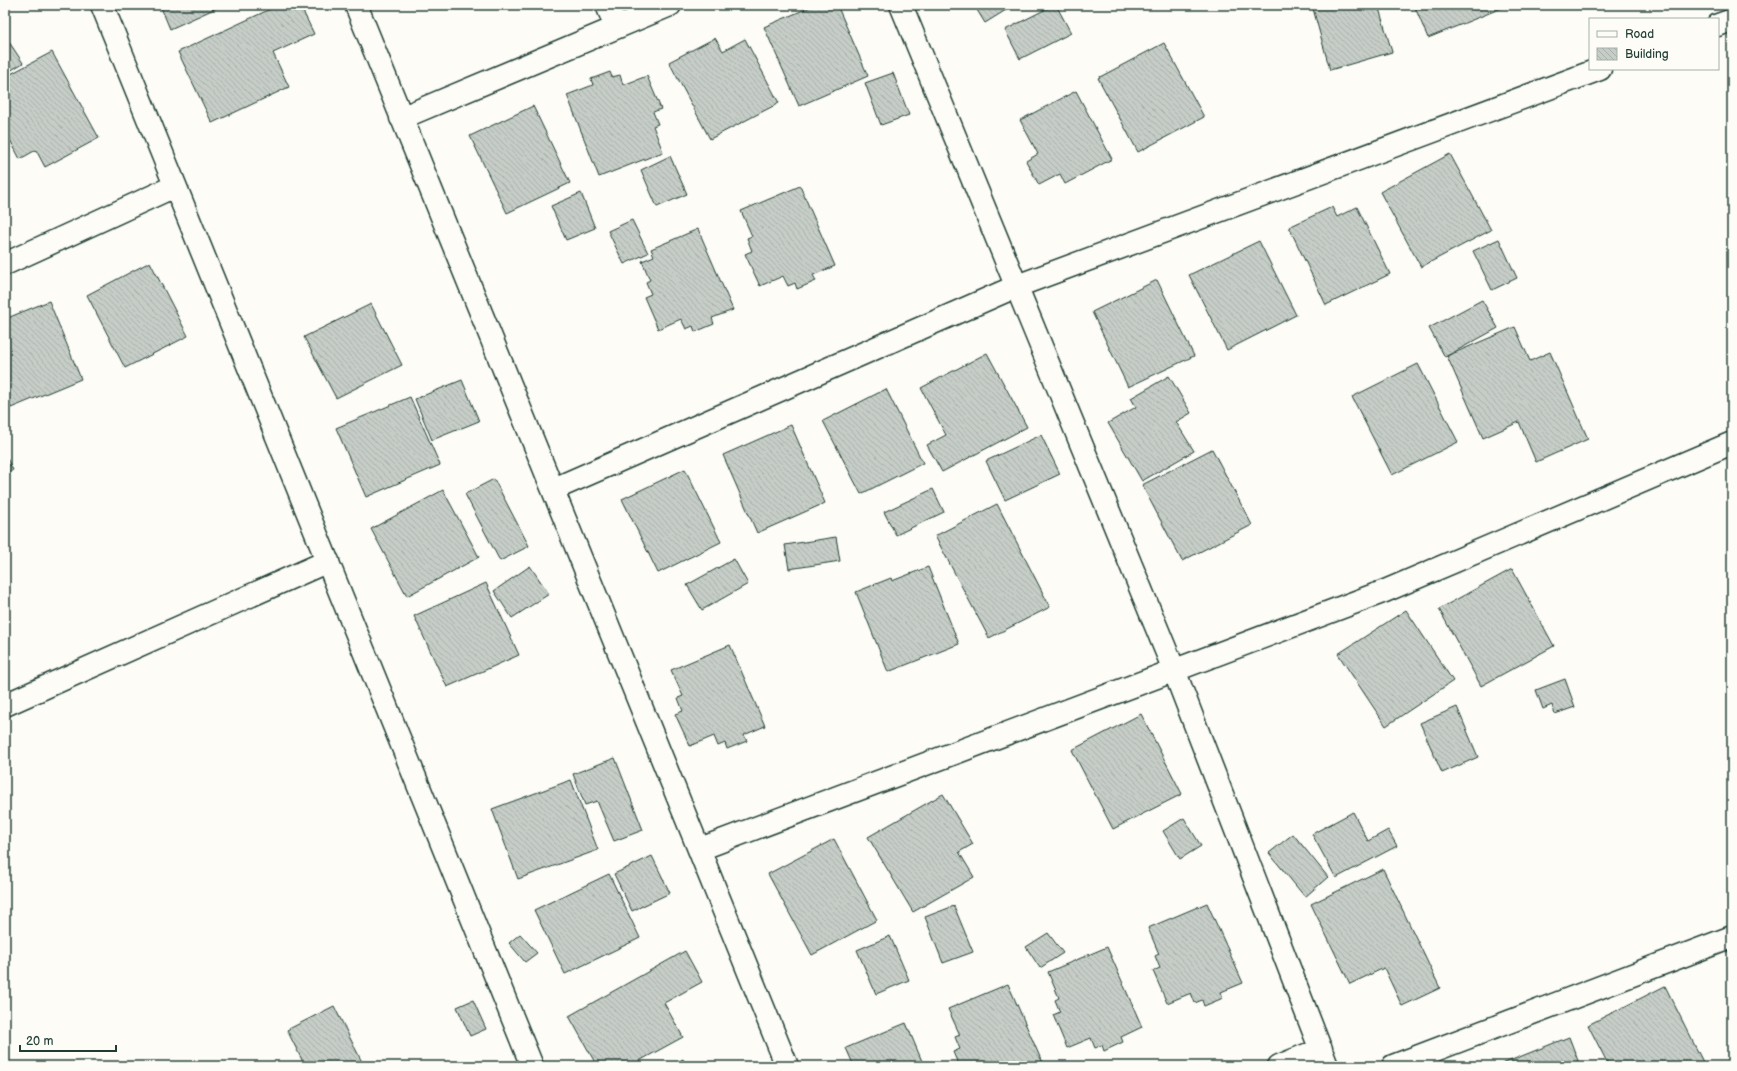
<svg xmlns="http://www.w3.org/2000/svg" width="1737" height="1071" font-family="'Balsamiq Sans',sans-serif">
<defs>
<pattern id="building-back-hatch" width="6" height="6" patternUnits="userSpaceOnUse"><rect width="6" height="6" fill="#c6cdc7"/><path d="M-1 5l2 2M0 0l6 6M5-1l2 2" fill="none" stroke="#aab1ac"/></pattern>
</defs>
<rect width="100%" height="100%" fill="#fdfcf7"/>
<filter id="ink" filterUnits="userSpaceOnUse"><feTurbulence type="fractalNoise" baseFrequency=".025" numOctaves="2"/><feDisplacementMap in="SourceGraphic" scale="8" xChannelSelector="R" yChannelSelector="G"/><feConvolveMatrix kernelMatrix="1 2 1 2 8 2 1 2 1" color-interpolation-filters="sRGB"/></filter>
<g filter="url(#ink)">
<path fill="url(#building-back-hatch)" stroke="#1f3d34" d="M 160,5 L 223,5 L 170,29 Z
M 279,5 L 300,5 L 314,34 L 273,53 L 289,87 L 212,123 L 178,52 Z
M 815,5 L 837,5 L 868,76 L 799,106 L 764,27 Z
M 974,5 L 1014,5 L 985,23 Z
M 1054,5 L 1056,5 L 1071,33 L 1020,59 L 1005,30 Z
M 1312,5 L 1378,5 L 1392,52 L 1330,70 Z
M 1414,5 L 1503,5 L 1504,7 L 1428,38 Z
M 5,36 L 23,63 L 5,74 Z
M 715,38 L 723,51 L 745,39 L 779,103 L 710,139 L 669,62 Z
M 1164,43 L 1204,117 L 1138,152 L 1098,78 Z
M 52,52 L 99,138 L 45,167 L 36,150 L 20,159 L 5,130 L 5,77 Z
M 610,72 L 612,77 L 620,75 L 623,85 L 647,76 L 661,109 L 653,112 L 658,124 L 653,126 L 663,152 L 599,177 L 567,95 L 593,85 L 591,79 Z
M 893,73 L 909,115 L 881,125 L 865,83 Z
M 1076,91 L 1112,159 L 1065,184 L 1060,174 L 1039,185 L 1026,161 L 1038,154 L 1020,120 Z
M 533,106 L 570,183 L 507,213 L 470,136 Z
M 1450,154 L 1491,230 L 1421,267 L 1380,192 Z
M 670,156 L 687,194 L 657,207 L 641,170 Z
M 800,186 L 835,266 L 813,275 L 816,281 L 797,289 L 795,283 L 788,286 L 783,276 L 760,286 L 745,254 L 752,251 L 747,238 L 752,236 L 741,211 Z
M 581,193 L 595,228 L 566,240 L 551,206 Z
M 1332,207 L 1337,217 L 1357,207 L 1390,274 L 1326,305 L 1289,227 Z
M 632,220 L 648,253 L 624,264 L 608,231 Z
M 698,229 L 733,310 L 712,318 L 714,324 L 695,332 L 693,326 L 686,329 L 681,319 L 658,329 L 644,297 L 651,294 L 646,282 L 650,280 L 642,261 L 654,256 L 651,249 Z
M 1499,239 L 1517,278 L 1492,290 L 1473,251 Z
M 1259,241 L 1296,315 L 1227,350 L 1189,275 Z
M 150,262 L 188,336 L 125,368 L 87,295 Z
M 1157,280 L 1194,356 L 1128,387 L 1092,312 Z
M 1482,300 L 1498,328 L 1445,357 L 1429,328 Z
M 49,301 L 81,379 L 11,408 L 5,392 L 5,319 Z
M 371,304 L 402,365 L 336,398 L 304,337 Z
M 1515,327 L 1530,361 L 1550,352 L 1588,439 L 1536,462 L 1519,422 L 1483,438 L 1447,356 Z
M 987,353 L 1027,427 L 942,472 L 927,445 L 946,435 L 921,388 Z
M 1418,364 L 1458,442 L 1392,475 L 1352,397 Z
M 1169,376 L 1191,413 L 1176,422 L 1194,451 L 1142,481 L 1108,423 L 1136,407 L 1131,398 Z
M 462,380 L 479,421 L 432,440 L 415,399 Z
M 886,389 L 923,463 L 861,494 L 823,421 Z
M 410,397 L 440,465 L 366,497 L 336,428 Z
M 791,425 L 825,503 L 757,533 L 723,455 Z
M 1041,435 L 1060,474 L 1005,500 L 986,461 Z
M 1212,449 L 1252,525 L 1182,561 L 1142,485 Z
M 5,455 L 13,470 L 5,474 Z
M 685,469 L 721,542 L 658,573 L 622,499 Z
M 494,479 L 529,546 L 500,561 L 465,494 Z
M 933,489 L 944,512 L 896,535 L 884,512 Z
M 443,490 L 479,557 L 407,596 L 371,529 Z
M 997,504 L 1050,607 L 989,638 L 935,536 Z
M 836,537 L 840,561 L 789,569 L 785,545 Z
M 734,559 L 748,584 L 702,610 L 687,585 Z
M 530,566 L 549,594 L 512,618 L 494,591 Z
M 928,567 L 959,644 L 888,672 L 856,592 L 891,578 L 892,581 Z
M 1512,569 L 1554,646 L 1481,686 L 1439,609 Z
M 486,583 L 519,655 L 447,687 L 414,616 Z
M 1406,610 L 1453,681 L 1386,726 L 1338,654 Z
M 730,645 L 765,726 L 744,735 L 747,741 L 727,749 L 725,743 L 718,746 L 714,736 L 690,746 L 675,714 L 683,711 L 678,698 L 683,696 L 671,670 Z
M 1565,679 L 1575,707 L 1555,714 L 1552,705 L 1543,709 L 1536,690 Z
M 1457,707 L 1478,757 L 1442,773 L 1420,723 Z
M 1141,714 L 1182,794 L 1113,829 L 1072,750 Z
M 615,758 L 643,830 L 614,841 L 597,801 L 585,805 L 573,774 Z
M 571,780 L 598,850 L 518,879 L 492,809 Z
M 943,794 L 973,844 L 959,852 L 974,877 L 913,912 L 868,837 Z
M 1353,812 L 1368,841 L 1388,830 L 1397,846 L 1336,878 L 1312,834 Z
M 1184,818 L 1201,846 L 1180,859 L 1163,831 Z
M 1293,834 L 1328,877 L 1305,897 L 1269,853 Z
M 834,839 L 877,920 L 812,955 L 768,874 Z
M 652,856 L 670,893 L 632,911 L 614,874 Z
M 1383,869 L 1440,988 L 1402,1006 L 1384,968 L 1350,984 L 1311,904 Z
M 609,874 L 640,938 L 565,974 L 534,910 Z
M 1207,903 L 1243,983 L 1221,992 L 1223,998 L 1204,1006 L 1202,1000 L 1195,1003 L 1191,993 L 1167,1003 L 1153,971 L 1160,968 L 1155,956 L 1159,954 L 1148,928 Z
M 954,906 L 973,952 L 943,963 L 925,917 Z
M 1048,933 L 1063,953 L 1040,968 L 1026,947 Z
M 520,934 L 537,953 L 525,962 L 509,943 Z
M 890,936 L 909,980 L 876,994 L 857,950 Z
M 1107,947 L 1142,1027 L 1121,1037 L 1123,1042 L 1104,1051 L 1102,1045 L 1095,1048 L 1091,1038 L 1067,1048 L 1053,1015 L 1060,1012 L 1055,1000 L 1059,998 L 1048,972 Z
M 685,951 L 702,982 L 664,1003 L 683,1037 L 630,1066 L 597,1066 L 569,1016 Z
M 1008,984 L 1043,1064 L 1038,1066 L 959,1066 L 953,1052 L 960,1049 L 955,1037 L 960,1035 L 948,1009 Z
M 1665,986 L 1705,1066 L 1609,1066 L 1588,1025 Z
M 473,1000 L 486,1029 L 470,1036 L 457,1007 Z
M 334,1006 L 364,1066 L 305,1066 L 287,1030 Z
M 906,1023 L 924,1066 L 854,1066 L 846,1048 Z
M 1569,1037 L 1580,1066 L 1497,1066 Z
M 683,1059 L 686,1066 L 670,1066 Z"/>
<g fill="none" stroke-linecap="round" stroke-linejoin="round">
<g stroke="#1f3d34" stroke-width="25">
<path id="minor" d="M 102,5 L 532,1066
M 356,5 L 787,1066
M 607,5 L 616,27
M 901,5 L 1174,670 L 1327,1066
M 1718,25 L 1732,20
M 401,118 L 670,5
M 5,264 L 175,186
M 554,489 L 1017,286 L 1600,69
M 5,705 L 328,561
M 700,849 L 1385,591 L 1732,443
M 1279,1066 L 1321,1049
M 1393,1066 L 1732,937"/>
</g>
<use href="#minor" stroke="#fdfcf7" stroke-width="22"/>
</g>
</g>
<rect width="1737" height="1071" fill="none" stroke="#fdfcf7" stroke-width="20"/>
<rect x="10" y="10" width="1717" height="1051" fill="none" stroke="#1f3d34" stroke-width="1.5" filter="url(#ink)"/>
<rect x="1589" y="18" width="130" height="52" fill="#fdfcf7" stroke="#a4b0a9"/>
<rect x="1597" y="31" width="20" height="6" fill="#fdfcf7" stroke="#a4b0a9"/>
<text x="1625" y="38" font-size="12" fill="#1f3d34">Road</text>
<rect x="1597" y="48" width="20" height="12" fill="url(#building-back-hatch)" stroke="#a4b0a9"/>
<text x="1625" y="58" font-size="12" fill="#1f3d34">Building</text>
<path d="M20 1045v6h96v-6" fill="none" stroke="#1f3d34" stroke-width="2"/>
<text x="26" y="1045" font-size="12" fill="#1f3d34" stroke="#fdfcf7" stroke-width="3" paint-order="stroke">20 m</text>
</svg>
